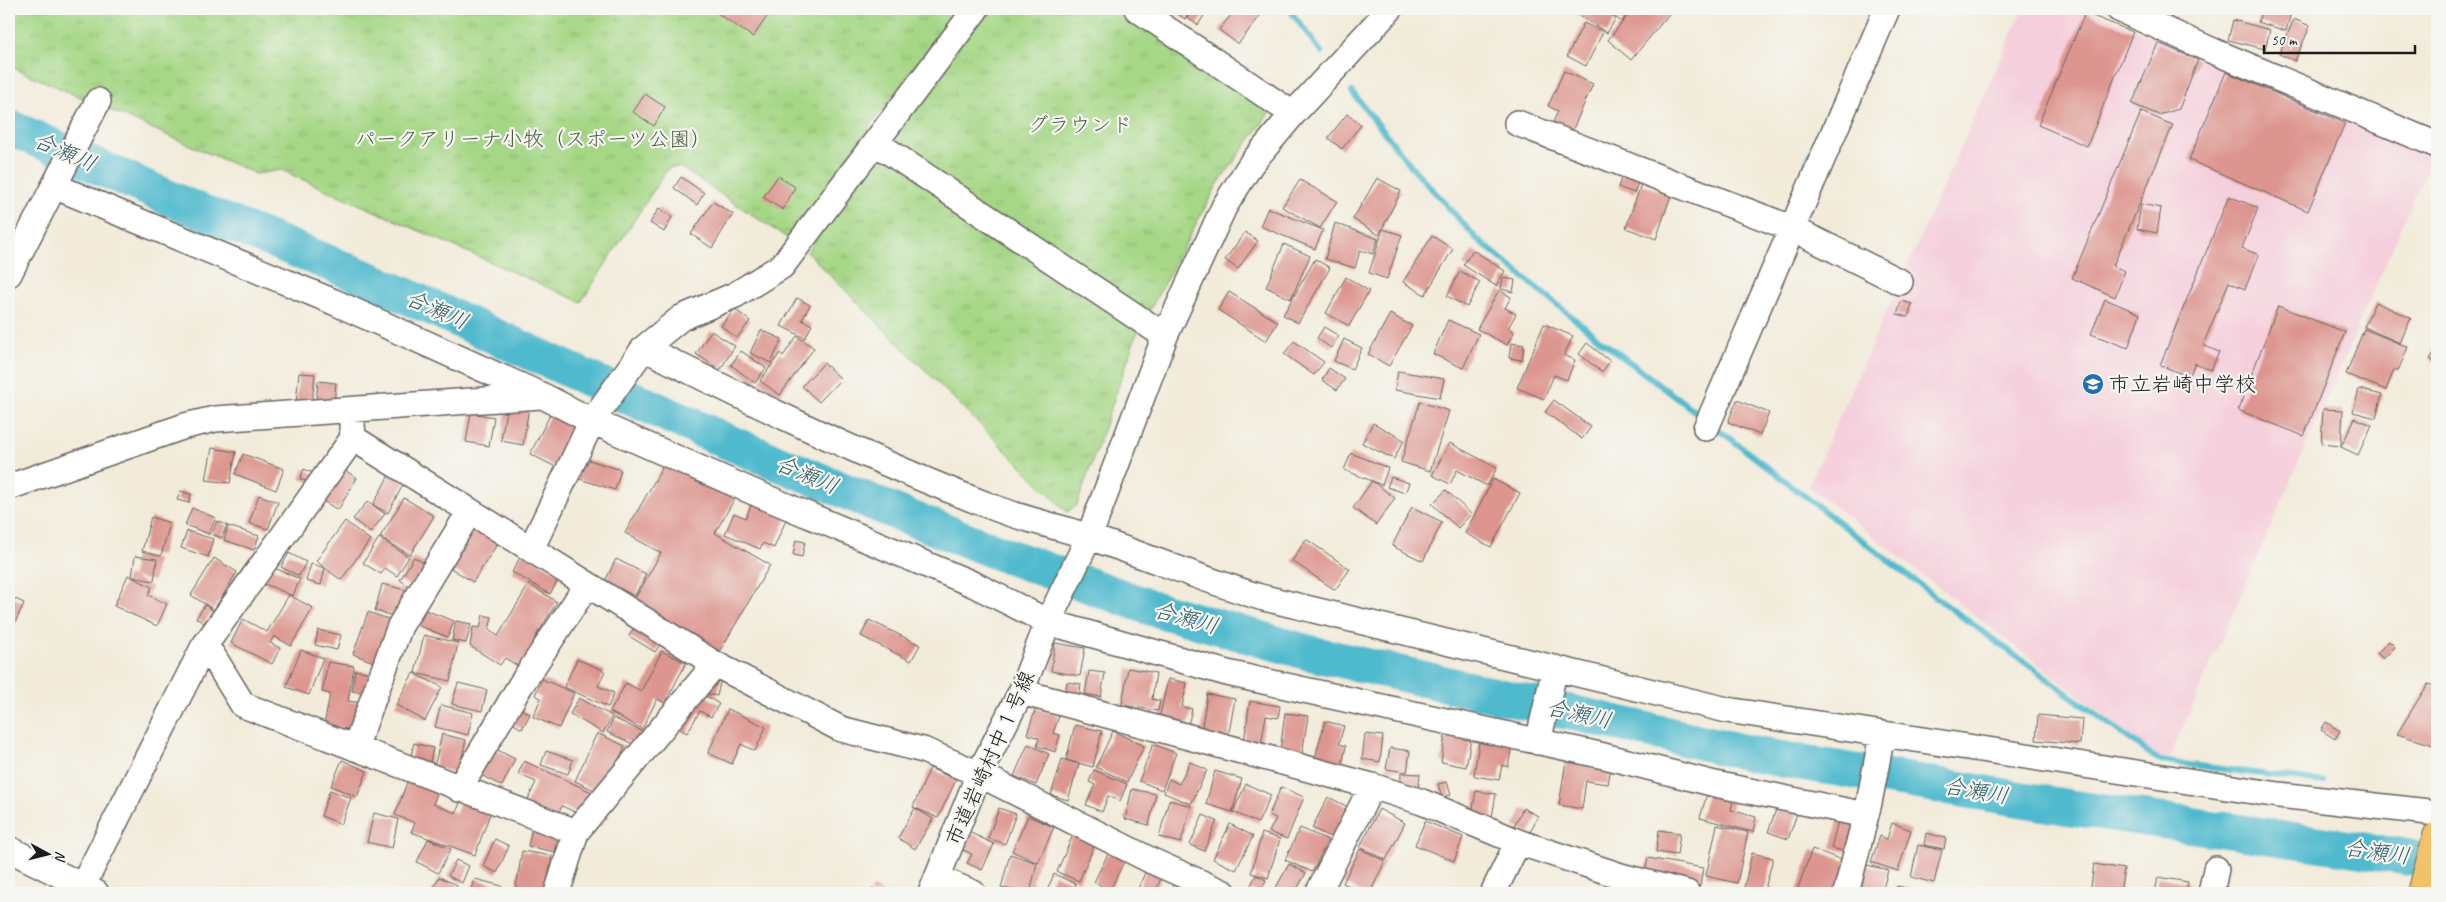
<svg xmlns="http://www.w3.org/2000/svg" width="2446" height="902" font-family="Caveat,'Klee One',sans-serif">
<defs>
<pattern id="park-tufts" width="24" height="20" patternUnits="userSpaceOnUse" patternTransform="scale(1.25)"><rect width="24" height="20" fill="#a6d786"/><path d="M3 7l-1-3M5 7V3M7 7l1-3M15 17l-1-3M17 17v-4M19 17l1-3" fill="none" stroke="#8eb873"/></pattern>
</defs>
<rect width="100%" height="100%" fill="#f6f6f2"/>
<filter id="ink" filterUnits="userSpaceOnUse"><feTurbulence type="fractalNoise" baseFrequency=".02" numOctaves="2"/><feDisplacementMap in="SourceGraphic" scale="10" xChannelSelector="R" yChannelSelector="G"/><feConvolveMatrix kernelMatrix="1 2 1 2 8 2 1 2 1" color-interpolation-filters="sRGB"/></filter>
<filter id="wash" filterUnits="userSpaceOnUse"><feTurbulence type="fractalNoise" baseFrequency=".0096" numOctaves="4" result="noise"/><feDisplacementMap in="SourceGraphic" scale="20" xChannelSelector="R" yChannelSelector="G"/><feGaussianBlur stdDeviation="1.12" result="paint"/><feColorMatrix in="noise" values="0 0 0 0 0 0 0 0 0 0 0 0 0 0 0 0 0 1.4 0 .05"/><feComposite in="paint" operator="in"/></filter>
<g filter="url(#wash)">
<rect width="100%" height="100%" fill="#f2ebda"/>
<path fill="#f5cfdb" d="M 2023,9 L 2086,9 L 2433,155 L 2167,764 L 1808,486 Z"/>
<path fill="url(#park-tufts)" stroke="#617a51" d="M 9,9 L 957,9 L 787,238 L 680,167 L 668,168 L 581,302 L 281,170 L 256,174 L 9,66 Z
M 987,9 L 1123,9 L 1270,112 L 1217,185 L 1136,336 L 1077,505 L 1067,512 L 807,252 Z"/>
<g fill="none" stroke-linecap="round" stroke-linejoin="round">
<path stroke="#50b9cd" stroke-width="6" d="M 1289,9 L 1322,53
M 1352,92 L 1413,168 L 1477,239 L 1599,339 L 1701,416
M 1804,170 L 1829,113
M 1714,426 L 1942,602 L 2160,761 L 2324,782"/>
<path stroke="#50b9cd" stroke-width="36" d="M 9,127 L 187,206 L 371,280 L 728,442 L 900,514 L 1010,557 L 1152,608 L 1310,653 L 1757,755 L 2067,807 L 2437,861"/>
</g>
<g id="blocks">
<path fill="#dd958f" d="M 711,9 L 772,9 L 753,37 Z
M 1171,9 L 1191,9 L 1185,19 Z
M 1193,9 L 1208,9 L 1198,25 L 1187,18 Z
M 1236,9 L 1251,9 L 1260,16 L 1238,44 L 1219,30 Z
M 1577,9 L 1601,9 L 1616,18 L 1607,33 L 1575,13 Z
M 1604,9 L 1631,9 L 1622,22 Z
M 1633,9 L 1663,9 L 1669,14 L 1631,60 L 1608,40 Z
M 2262,9 L 2292,9 L 2286,31 L 2258,22 Z
M 2085,13 L 2133,32 L 2087,146 L 2038,125 Z
M 2294,19 L 2310,26 L 2295,61 L 2279,54 Z
M 2233,20 L 2270,30 L 2265,49 L 2228,40 Z
M 1584,23 L 1603,32 L 1586,66 L 1567,56 Z
M 2158,43 L 2198,60 L 2179,109 L 2159,115 L 2132,104 Z
M 1564,71 L 1593,84 L 1572,131 L 1553,122 L 1558,111 L 1548,106 Z
M 2226,72 L 2345,123 L 2308,211 L 2189,160 Z
M 645,94 L 665,107 L 654,126 L 633,112 Z
M 2141,112 L 2173,125 L 2113,266 L 2125,271 L 2115,297 L 2072,278 Z
M 1347,114 L 1361,125 L 1342,149 L 1328,138 Z
M 1624,171 L 1640,178 L 1634,193 L 1618,187 Z
M 778,176 L 795,187 L 783,210 L 763,197 Z
M 681,177 L 704,193 L 697,205 L 674,188 Z
M 1377,178 L 1401,191 L 1379,235 L 1353,219 Z
M 1300,180 L 1337,201 L 1320,228 L 1282,207 Z
M 1641,184 L 1671,195 L 1656,239 L 1626,228 Z
M 2229,196 L 2258,208 L 2242,248 L 2259,255 L 2245,289 L 2229,282 L 2203,345 L 2219,352 L 2211,370 L 2195,363 L 2189,377 L 2160,365 Z
M 713,202 L 733,214 L 712,248 L 691,234 Z
M 2141,204 L 2161,208 L 2157,233 L 2137,229 Z
M 659,208 L 672,217 L 664,232 L 650,223 Z
M 1268,208 L 1323,230 L 1315,249 L 1260,226 Z
M 1335,223 L 1378,239 L 1373,254 L 1360,250 L 1355,268 L 1325,259 Z
M 1383,229 L 1402,235 L 1387,279 L 1369,273 Z
M 1245,232 L 1258,241 L 1238,269 L 1225,260 Z
M 1432,236 L 1453,249 L 1425,295 L 1403,282 Z
M 1284,244 L 1310,256 L 1291,299 L 1266,287 Z
M 1473,250 L 1505,271 L 1496,286 L 1463,265 Z
M 1315,259 L 1330,268 L 1298,323 L 1283,315 Z
M 1460,271 L 1480,282 L 1467,307 L 1447,296 Z
M 1346,277 L 1369,291 L 1349,326 L 1326,313 Z
M 1503,278 L 1515,280 L 1513,292 L 1501,289 Z
M 1499,290 L 1511,297 L 1505,308 L 1516,314 L 1508,328 L 1514,332 L 1507,345 L 1477,329 Z
M 1229,292 L 1278,322 L 1266,341 L 1218,310 Z
M 797,298 L 810,305 L 802,320 L 812,325 L 805,338 L 781,326 Z
M 2105,299 L 2140,314 L 2128,348 L 2091,334 Z
M 1901,301 L 1912,304 L 1908,317 L 1897,314 Z
M 2375,302 L 2411,318 L 2400,343 L 2364,327 Z
M 2278,306 L 2345,332 L 2304,436 L 2238,410 Z
M 735,309 L 750,321 L 737,338 L 721,326 Z
M 1390,314 L 1412,326 L 1389,366 L 1368,354 Z
M 1448,320 L 1479,334 L 1463,368 L 1433,354 Z
M 1544,324 L 1573,336 L 1564,355 L 1575,360 L 1567,380 L 1554,375 L 1544,399 L 1517,388 Z
M 1324,327 L 1339,336 L 1331,348 L 1317,338 Z
M 2364,329 L 2408,347 L 2398,371 L 2394,370 L 2386,390 L 2346,374 Z
M 761,330 L 782,339 L 771,363 L 750,353 Z
M 711,331 L 735,346 L 720,370 L 696,354 Z
M 797,336 L 814,348 L 780,395 L 760,381 L 780,353 L 783,356 Z
M 1344,339 L 1362,348 L 1352,369 L 1334,361 Z
M 1294,341 L 1324,362 L 1314,375 L 1284,354 Z
M 1511,343 L 1524,345 L 1522,360 L 1509,358 Z
M 1587,343 L 1610,361 L 1602,372 L 1579,354 Z
M 2437,348 L 2437,364 L 2430,359 Z
M 741,351 L 766,368 L 755,383 L 731,365 Z
M 824,363 L 841,379 L 819,402 L 802,386 Z
M 1329,368 L 1345,379 L 1337,390 L 1322,380 Z
M 1398,371 L 1444,379 L 1440,398 L 1395,390 Z
M 299,373 L 315,374 L 312,404 L 296,403 Z
M 318,381 L 336,383 L 334,404 L 316,402 Z
M 2359,389 L 2382,395 L 2376,418 L 2353,412 Z
M 1554,400 L 1591,427 L 1582,439 L 1545,412 Z
M 1737,400 L 1769,413 L 1760,435 L 1728,422 Z
M 1420,402 L 1449,411 L 1430,471 L 1401,462 Z
M 507,404 L 529,407 L 523,445 L 501,441 Z
M 2323,409 L 2343,410 L 2341,446 L 2321,444 Z
M 471,413 L 494,417 L 489,446 L 466,442 Z
M 551,413 L 579,427 L 558,468 L 530,454 Z
M 2355,418 L 2372,425 L 2358,455 L 2341,447 Z
M 1373,423 L 1404,440 L 1394,459 L 1362,443 Z
M 1450,443 L 1497,468 L 1487,486 L 1457,470 L 1450,484 L 1432,475 Z
M 212,448 L 236,452 L 230,483 L 206,480 Z
M 1351,453 L 1388,468 L 1382,485 L 1344,470 Z
M 243,454 L 284,469 L 276,490 L 235,474 Z
M 583,458 L 621,470 L 615,490 L 576,478 Z
M 667,459 L 735,498 L 715,533 L 770,565 L 720,651 L 633,602 L 661,553 L 625,533 Z
M 304,469 L 317,475 L 314,484 L 300,479 Z
M 343,469 L 357,478 L 338,510 L 323,501 Z
M 390,473 L 405,481 L 388,513 L 373,505 Z
M 1391,477 L 1409,483 L 1405,493 L 1387,487 Z
M 1493,479 L 1520,493 L 1491,547 L 1465,533 Z
M 1372,481 L 1395,498 L 1376,525 L 1353,508 Z
M 1446,490 L 1471,514 L 1458,528 L 1432,504 Z
M 180,491 L 191,494 L 189,503 L 177,500 Z
M 259,495 L 278,502 L 268,529 L 249,523 Z
M 404,498 L 434,516 L 410,555 L 380,537 Z
M 753,500 L 788,515 L 774,548 L 763,543 L 760,549 L 725,534 L 734,513 L 746,518 Z
M 368,501 L 385,514 L 370,533 L 353,519 Z
M 1412,507 L 1442,522 L 1423,561 L 1392,546 Z
M 192,508 L 216,518 L 209,534 L 185,525 Z
M 151,517 L 170,523 L 161,556 L 142,551 Z
M 217,521 L 227,525 L 222,538 L 212,534 Z
M 345,521 L 370,540 L 341,580 L 325,568 L 321,585 L 306,581 L 311,564 L 325,568 L 316,561 Z
M 477,523 L 501,538 L 473,582 L 449,567 Z
M 228,526 L 259,536 L 254,550 L 224,540 Z
M 187,531 L 213,539 L 208,557 L 181,548 Z
M 379,538 L 409,557 L 397,576 L 385,568 L 381,574 L 363,563 Z
M 1306,539 L 1350,569 L 1335,590 L 1292,561 Z
M 796,540 L 805,542 L 802,557 L 793,555 Z
M 523,552 L 561,575 L 550,594 L 512,572 Z
M 289,553 L 306,562 L 299,576 L 281,567 Z
M 135,556 L 157,559 L 154,581 L 132,577 Z
M 414,557 L 429,566 L 415,590 L 400,580 Z
M 214,558 L 237,572 L 214,610 L 191,595 Z
M 616,559 L 646,574 L 635,596 L 605,581 Z
M 272,567 L 300,579 L 293,596 L 265,584 Z
M 128,575 L 152,587 L 148,595 L 167,604 L 157,626 L 114,606 Z
M 382,584 L 409,591 L 401,618 L 375,611 Z
M 529,584 L 557,602 L 534,639 L 537,641 L 521,668 L 505,658 L 500,665 L 470,646 L 473,627 L 480,628 L 483,615 L 492,617 L 489,630 L 498,636 Z
M 289,595 L 313,608 L 291,646 L 274,636 L 270,643 L 280,648 L 272,664 L 231,643 L 243,619 L 267,632 Z
M 9,596 L 24,603 L 9,636 Z
M 205,605 L 213,611 L 204,623 L 196,618 Z
M 425,610 L 454,621 L 448,637 L 419,626 Z
M 368,612 L 397,622 L 381,665 L 353,654 Z
M 869,620 L 920,645 L 911,661 L 861,636 Z
M 456,621 L 471,624 L 466,643 L 452,640 Z
M 637,623 L 663,640 L 655,652 L 629,636 Z
M 318,630 L 341,635 L 337,650 L 315,645 Z
M 424,635 L 458,643 L 450,681 L 415,673 Z
M 2389,641 L 2395,647 L 2383,659 L 2377,653 Z
M 1055,643 L 1085,648 L 1080,676 L 1051,671 Z
M 301,650 L 323,658 L 309,695 L 286,687 Z
M 662,651 L 686,663 L 665,703 L 657,699 L 642,729 L 610,712 L 626,683 L 641,691 Z
M 577,659 L 605,671 L 598,686 L 614,693 L 608,707 L 564,687 Z
M 328,662 L 354,666 L 348,701 L 362,703 L 357,731 L 324,725 L 330,694 L 322,692 Z
M 1128,668 L 1156,673 L 1152,699 L 1160,701 L 1158,711 L 1122,705 Z
M 355,670 L 371,673 L 368,693 L 352,691 Z
M 1089,671 L 1105,673 L 1101,697 L 1085,694 Z
M 413,673 L 442,687 L 425,721 L 396,705 Z
M 706,676 L 721,679 L 717,696 L 702,693 Z
M 542,679 L 574,693 L 559,728 L 533,717 L 541,698 L 535,695 Z
M 1168,679 L 1187,683 L 1182,707 L 1192,709 L 1188,725 L 1159,719 Z
M 1067,682 L 1081,684 L 1079,698 L 1065,695 Z
M 458,683 L 487,690 L 482,711 L 452,704 Z
M 2428,684 L 2437,687 L 2437,746 L 2397,734 Z
M 696,690 L 719,704 L 711,717 L 700,711 L 687,733 L 675,726 Z
M 1207,694 L 1235,699 L 1228,738 L 1201,733 Z
M 579,698 L 612,716 L 603,733 L 570,714 Z
M 1250,701 L 1280,706 L 1278,718 L 1266,716 L 1261,744 L 1244,741 Z
M 441,705 L 473,713 L 468,735 L 435,727 Z
M 514,705 L 530,714 L 522,729 L 506,719 Z
M 1036,708 L 1059,716 L 1053,733 L 1060,735 L 1055,752 L 1037,746 L 1039,738 L 1027,734 Z
M 728,709 L 766,727 L 755,751 L 741,744 L 732,764 L 708,753 Z
M 1285,713 L 1308,716 L 1302,754 L 1280,751 Z
M 2038,715 L 2082,719 L 2080,744 L 2036,740 Z
M 613,718 L 642,731 L 635,745 L 607,732 Z
M 1325,721 L 1344,726 L 1339,744 L 1346,746 L 1342,765 L 1315,758 Z
M 2326,722 L 2340,731 L 2335,739 L 2321,730 Z
M 1075,725 L 1102,731 L 1093,767 L 1066,760 Z
M 1446,729 L 1472,733 L 1466,767 L 1441,762 Z
M 1113,731 L 1144,746 L 1127,782 L 1096,767 Z
M 597,733 L 625,746 L 603,794 L 575,781 Z
M 442,734 L 466,740 L 458,773 L 434,767 Z
M 1365,734 L 1383,736 L 1380,762 L 1362,759 Z
M 1480,735 L 1513,740 L 1508,767 L 1502,765 L 1499,780 L 1474,776 Z
M 414,743 L 433,748 L 429,766 L 410,761 Z
M 1028,744 L 1049,754 L 1036,785 L 1014,776 Z
M 1153,744 L 1176,753 L 1162,790 L 1139,781 Z
M 492,747 L 515,759 L 502,786 L 479,774 Z
M 1390,748 L 1410,751 L 1407,772 L 1386,769 Z
M 546,751 L 573,760 L 568,774 L 541,765 Z
M 1567,755 L 1612,762 L 1608,784 L 1586,781 L 1582,809 L 1559,805 Z
M 1062,759 L 1079,764 L 1068,800 L 1051,795 Z
M 342,760 L 367,771 L 357,797 L 331,786 Z
M 524,761 L 594,793 L 583,816 L 562,806 L 555,820 L 525,806 L 536,782 L 518,774 Z
M 1190,762 L 1207,770 L 1191,804 L 1164,793 L 1169,779 L 1179,784 Z
M 930,768 L 956,780 L 938,818 L 913,807 Z
M 1094,770 L 1127,784 L 1120,801 L 1108,796 L 1102,812 L 1086,805 L 1095,785 L 1089,782 Z
M 1215,771 L 1242,779 L 1232,812 L 1206,804 Z
M 1401,773 L 1420,774 L 1418,793 L 1400,792 Z
M 409,777 L 439,788 L 433,804 L 456,813 L 461,800 L 491,811 L 475,855 L 411,832 L 415,823 L 395,815 Z
M 1447,782 L 1451,795 L 1442,797 L 1438,784 Z
M 1246,784 L 1271,795 L 1258,823 L 1233,812 Z
M 1281,787 L 1304,797 L 1287,839 L 1269,832 L 1276,818 L 1269,815 Z
M 1132,789 L 1156,794 L 1149,825 L 1125,819 Z
M 330,790 L 351,798 L 341,824 L 321,816 Z
M 1476,791 L 1496,794 L 1491,823 L 1471,820 Z
M 1707,794 L 1733,801 L 1731,810 L 1756,817 L 1753,832 L 1700,818 Z
M 1328,797 L 1348,807 L 1332,838 L 1312,828 Z
M 1169,800 L 1191,806 L 1181,843 L 1159,837 Z
M 1778,804 L 1798,811 L 1788,839 L 1768,832 Z
M 915,808 L 933,819 L 915,849 L 898,838 Z
M 999,808 L 1016,814 L 1005,844 L 988,838 Z
M 1523,808 L 1538,816 L 1529,834 L 1514,826 Z
M 1379,809 L 1405,823 L 1386,860 L 1360,847 Z
M 374,813 L 398,819 L 392,848 L 367,842 Z
M 1840,813 L 1860,818 L 1851,853 L 1831,848 Z
M 1203,815 L 1217,821 L 1204,851 L 1190,845 Z
M 1028,816 L 1054,827 L 1038,863 L 1012,851 Z
M 1425,821 L 1463,837 L 1454,861 L 1415,845 Z
M 1892,823 L 1911,830 L 1898,871 L 1871,862 L 1880,836 L 1887,839 Z
M 533,824 L 560,831 L 555,852 L 528,846 Z
M 1230,824 L 1253,836 L 1236,870 L 1213,859 Z
M 1717,825 L 1748,832 L 1737,883 L 1706,876 Z
M 1300,828 L 1328,840 L 1312,872 L 1285,860 Z
M 1075,830 L 1097,839 L 1079,881 L 1057,872 Z
M 1659,830 L 1680,833 L 1677,855 L 1656,852 Z
M 969,832 L 994,844 L 982,870 L 967,863 L 972,854 L 961,849 Z
M 1262,833 L 1280,839 L 1268,878 L 1251,873 Z
M 1926,833 L 1946,838 L 1944,849 L 1924,845 Z
M 428,839 L 451,849 L 438,873 L 417,862 Z
M 495,839 L 509,846 L 497,873 L 483,866 Z
M 1918,845 L 1942,850 L 1934,883 L 1911,877 Z
M 1111,848 L 1127,856 L 1110,890 L 1094,882 Z
M 1360,849 L 1385,861 L 1370,893 L 1363,893 L 1343,883 Z
M 1812,849 L 1848,862 L 1836,893 L 1796,893 Z
M 522,851 L 552,856 L 545,893 L 515,893 Z
M 1752,853 L 1773,858 L 1764,893 L 1744,888 Z
M 1010,854 L 1037,863 L 1030,893 L 1001,888 Z
M 1648,858 L 1703,868 L 1700,886 L 1644,877 Z
M 456,860 L 469,866 L 462,883 L 448,876 Z
M 1289,864 L 1306,873 L 1295,893 L 1273,893 Z
M 1862,864 L 1888,870 L 1882,893 L 1855,893 Z
M 2094,864 L 2124,869 L 2120,893 L 2090,893 Z
M 1148,866 L 1163,873 L 1155,893 L 1136,893 Z
M 1054,874 L 1076,884 L 1072,893 L 1046,893 Z
M 1256,875 L 1266,880 L 1260,893 L 1249,889 Z
M 1176,876 L 1198,893 L 1171,891 Z
M 439,877 L 457,885 L 453,893 L 431,893 Z
M 2158,877 L 2188,882 L 2186,893 L 2155,893 Z
M 475,879 L 502,886 L 500,893 L 471,893 Z
M 1897,886 L 1926,893 L 1895,893 Z
M 872,888 L 885,893 L 870,893 Z"/>
</g>
</g>
<g filter="url(#ink)">
<use href="#blocks" fill-opacity="0" stroke="#67645e" stroke-width="1"/>
<g fill="none" stroke-linecap="round" stroke-linejoin="round">
<g stroke="#67645e" stroke-width="28">
<path id="minor" d="M 1137,9 L 1293,114
M 2119,9 L 2213,51 L 2437,145
M 98,101 L 54,186 L 334,302 L 543,396 L 592,421 L 758,494 L 975,585 L 1048,622 L 1227,673 L 1604,756 L 1715,784 L 1866,815
M 1517,123 L 1791,228 L 1900,282
M 876,143 L 1165,336
M 9,274 L 54,186
M 644,348 C 759,406 875,462 995,508 C 1025,520 1058,526 1089,537 C 1146,556 1202,579 1260,597 L 1727,710 L 2279,795 L 2437,813
M 1706,428 L 1887,9
M 353,438 L 715,664 L 841,729 L 923,750 L 979,774 L 1152,861 L 1224,893
M 9,487 L 185,426 L 215,419 L 541,396
M 531,549 L 592,421 L 644,348 L 681,318 L 735,295 L 782,266 L 976,9
M 203,648 L 213,656 L 243,705 L 576,832
M 1021,692 L 1372,786 L 1422,802 L 1518,842 L 1621,876 L 1687,893
M 1538,742 L 1555,668
M 355,748 L 400,626 L 470,511
M 459,789 L 520,686 L 587,585
M 9,849 L 96,893
M 938,878 L 973,893
M 79,893 L 203,648 L 353,438 L 351,410
M 557,893 L 576,832 L 715,664
M 931,893 L 979,774 L 1021,692 L 1048,622 L 1089,537 L 1165,336 L 1224,207 L 1251,164 L 1293,114 L 1390,9
M 1318,893 L 1372,786
M 1493,893 L 1518,842
M 1846,893 L 1869,803 L 1882,735
M 2211,893 L 2216,869"/>
</g>
<g stroke="#67645e" stroke-width="30">
<path id="major" d="M 2422,893 L 2437,836"/>
</g>
<use href="#minor" stroke="#fff" stroke-width="25"/>
<use href="#major" stroke="#f2c26a" stroke-width="28"/>
</g>
</g>
<defs>
<g id="school-disc" transform="scale(1.125)"><circle r="9.5" fill="#1f6fb2" stroke="#f6f6f2"/><path d="M0-5L7-2L0 1L-7-2ZM-4 1L0 2.5L4 1V4Q0 6-4 4Z" fill="#fff"/></g>
</defs>
<g fill-rule="evenodd">
<use href="#school-disc" x="2093" y="384"/>
</g>
<g text-anchor="middle" dominant-baseline="central" stroke-width="4.5" stroke-linejoin="round" paint-order="stroke">
<g font-size="21" fill="#4c5d41" stroke="#f6f6f2">
<text x="1080" y="125">グラウンド</text>
<text x="533" y="139">パークアリーナ小牧（スポーツ公園）</text>
</g>
<g font-size="21" fill="#1c1c1c" stroke="#f6f6f2" text-anchor="start">
<text x="2109" y="384">市立岩崎中学校</text>
</g>
<g font-size="21" fill="#1c1c1c" stroke="#f6f6f2">
<text transform="translate(990 758) rotate(-66)">市道岩崎村中１号線</text>
</g>
<g font-size="22" font-style="italic" fill="#315b63" stroke="#f6f6f2">
<text transform="translate(65 152) rotate(24)">合瀬川</text>
<text transform="translate(437 310) rotate(24)">合瀬川</text>
<text transform="translate(807 475) rotate(23)">合瀬川</text>
<text transform="translate(1186 618) rotate(16)">合瀬川</text>
<text transform="translate(1579 714) rotate(13)">合瀬川</text>
<text transform="translate(1976 791) rotate(10)">合瀬川</text>
<text transform="translate(2377 852) rotate(8)">合瀬川</text>
</g>
</g>
<rect width="2446" height="902" fill="none" stroke="#f6f6f2" stroke-width="30"/>
<g transform="translate(48 854) rotate(97)" stroke="#f6f6f2" stroke-width="4" paint-order="stroke">
<path d="M0-4L9 19L0 12L-9 19Z" fill="#1c1c1c"/>
<text y="-8" font-size="14" font-weight="bold" text-anchor="middle" fill="#1c1c1c">N</text>
</g>
<path d="M2264 45v8h151v-8" fill="none" stroke="#1c1c1c" stroke-width="2.5"/>
<text x="2271" y="45" font-size="15" fill="#1c1c1c" stroke="#f6f6f2" stroke-width="4" paint-order="stroke">50 m</text>
</svg>
